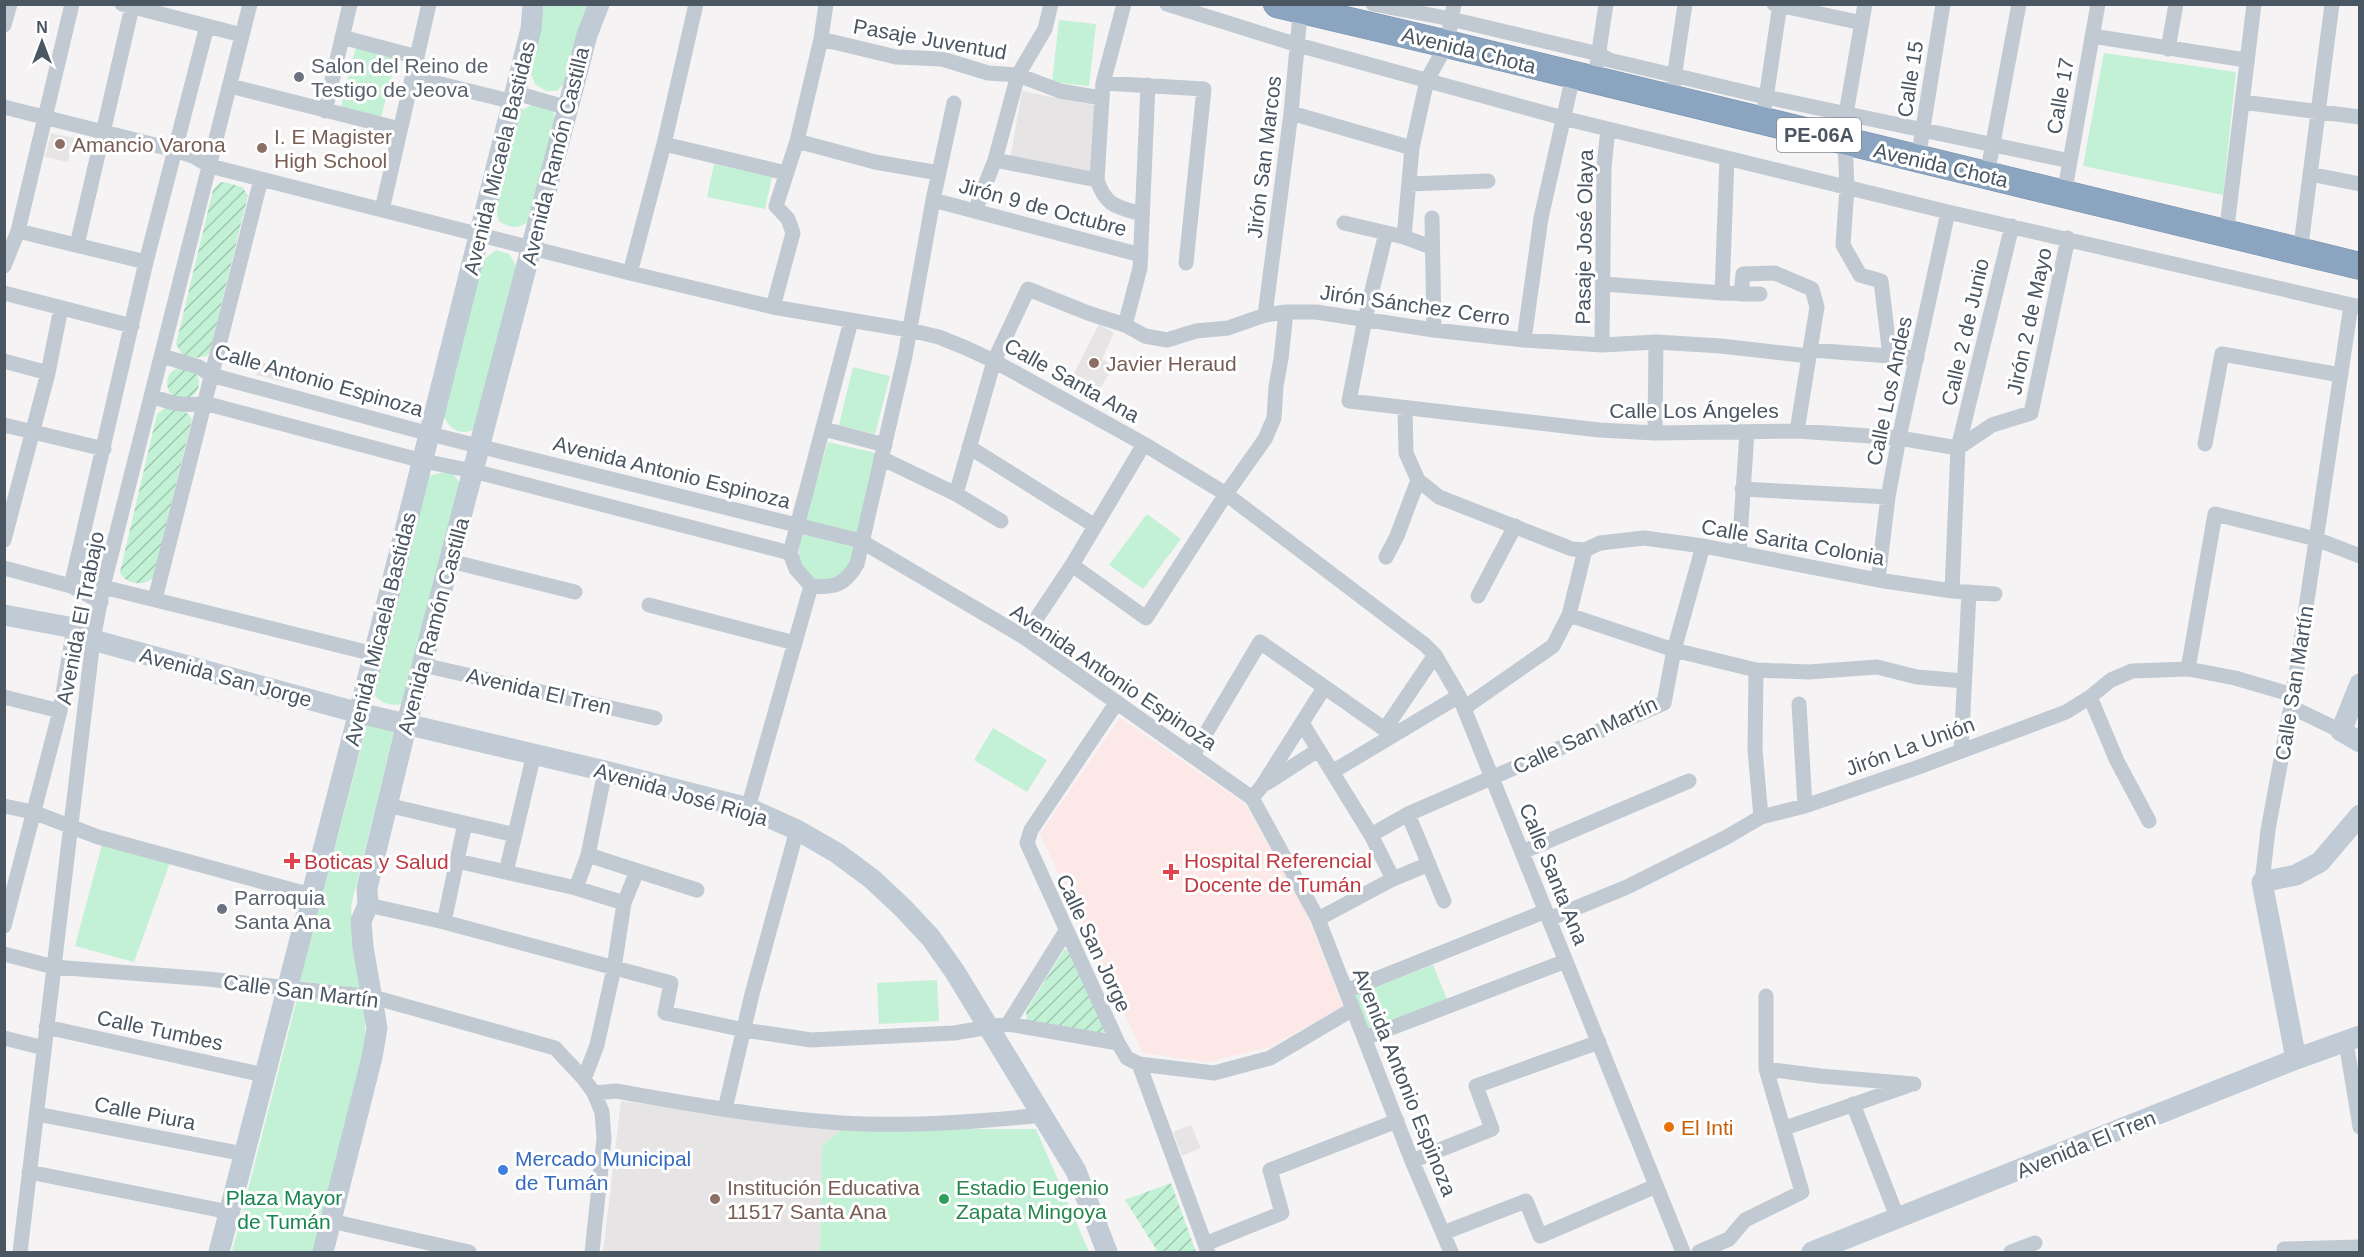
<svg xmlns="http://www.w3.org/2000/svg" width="2364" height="1257" font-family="Arial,sans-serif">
<defs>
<pattern id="garden-furrows" width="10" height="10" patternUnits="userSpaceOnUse" patternTransform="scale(1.5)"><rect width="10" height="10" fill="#c3f1d5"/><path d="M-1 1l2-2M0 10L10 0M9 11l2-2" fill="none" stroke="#a0c6b0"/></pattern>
</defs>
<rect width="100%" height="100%" fill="#f5f3f3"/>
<path fill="#e6e4e5" d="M 1022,91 L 1097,106 L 1091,173 L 1010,159 Z
M 51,133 L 74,138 L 68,162 L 45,157 Z
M 1099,324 L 1114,333 L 1102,359 L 1114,366 L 1091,402 L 1066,389 Z
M 260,362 L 291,370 L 288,383 L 256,375 Z
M 621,1101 L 842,1129 L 822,1146 L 820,1252 L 603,1252 Z
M 1191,1125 L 1201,1148 L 1182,1156 L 1173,1132 Z"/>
<path fill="#fce8e6" d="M 1120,718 L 1245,804 L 1305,909 L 1343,1006 L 1270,1047 L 1207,1062 L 1143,1053 L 1040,834 Z"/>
<path fill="#c3f1d5" d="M 544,5 L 590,5 L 566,81 L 557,91 L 546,91 L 535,84 L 531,73 Z
M 1059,20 L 1096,24 L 1089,86 L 1052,82 Z
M 356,46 L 397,56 L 381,117 L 341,107 Z
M 2104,53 L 2236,72 L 2223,195 L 2083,166 Z
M 534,104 L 553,111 L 555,118 L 529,221 C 517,229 511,229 499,221 L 495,205 L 520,111 Z
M 714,164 L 772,177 L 765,209 L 707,197 Z
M 496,250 L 509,254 L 517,267 L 475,429 C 459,437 448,428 442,412 L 482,261 Z
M 853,367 L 890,376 L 875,434 L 839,425 Z
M 828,442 L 876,453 L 859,533 L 805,520 Z
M 446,472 L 454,475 L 461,485 L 402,704 C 390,706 382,704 374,694 L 426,482 L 431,475 Z
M 1147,514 L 1181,539 L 1143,589 L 1109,565 Z
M 802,534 L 854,547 L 850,565 L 835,580 C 829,580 821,581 815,580 C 794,576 798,549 802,534 Z
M 367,725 L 394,732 L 351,906 L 353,933 L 363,989 L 300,981 Z
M 993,728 L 1047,760 L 1027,792 L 974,760 Z
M 103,841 L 171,860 L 134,962 L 75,946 Z
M 1433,965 L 1447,999 L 1367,1031 L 1354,995 Z
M 937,980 L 939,1021 L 879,1024 L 877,983 Z
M 298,995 L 366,1003 L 365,1041 L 314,1252 L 232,1252 Z
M 842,1129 L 1036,1129 L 1089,1252 L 820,1252 L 822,1146 Z"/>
<path fill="url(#garden-furrows)" d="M 224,182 L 242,187 L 248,195 L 210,351 L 207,356 L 195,358 L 183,356 L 176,344 L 213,190 L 219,183 Z
M167 383a16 16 0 1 1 32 0a16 16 0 1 1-32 0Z
M 165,408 C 176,409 187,409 192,419 L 153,578 C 144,587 124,584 120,572 L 157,414 Z
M 1067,949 L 1105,1031 L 1102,1033 L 1027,1020 L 1026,1011 L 1064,950 Z
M 1171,1183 L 1196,1252 L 1158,1252 L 1125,1200 Z"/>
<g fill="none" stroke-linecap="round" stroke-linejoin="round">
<g stroke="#7690ad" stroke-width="28">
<path id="highway" d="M 1277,4 L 1447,44 L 2360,266"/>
</g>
<path stroke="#c1cad2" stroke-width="15" d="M 122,4 L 242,35
M 1124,4 L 1103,83 L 1097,180 C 1106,207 1118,207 1142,214
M 1167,4 L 1298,45 L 1563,118 L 1948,212 L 2360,307
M 1373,4 L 1451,19 L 1599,54 L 1609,60 L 1766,97 L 2070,161
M 1774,4 L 1862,23
M 1865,4 L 1846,114 L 1845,142 L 1847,187 L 1843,245 L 1860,275 L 1881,281 L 1890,356
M 4,25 L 10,4
M 2092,36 L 2246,60
M 342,37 L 417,57
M 821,39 L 896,57 L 942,59 L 988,73 L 1018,75 L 1060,91 L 1101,98
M 2168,49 L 2176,4
M 1597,64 L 1606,4
M 412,77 L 514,102
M 1103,83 L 1204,89 L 1186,263
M 1673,85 L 1685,4
M 230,86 L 400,129
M 516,93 L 568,108
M 2242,102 L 2360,117
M 1765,105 L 1780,4
M 4,107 L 175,150 L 195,157 L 210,166 L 630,273 L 773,307 L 909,330 L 939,337 L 966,348 L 994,361 L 1144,444 L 1226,494 L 1425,645 L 1435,655 L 1459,696 L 1683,1252
M 325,111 L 350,4
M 1291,113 L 1412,148
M 797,141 L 875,162 L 939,173
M 664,144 L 786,173
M 1918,159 L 1943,4
M 995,160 L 1097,180
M 2310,174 L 2360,184
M 1987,175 L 2019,4
M 1409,184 L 1488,181
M 2064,195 L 2098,4
M 933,200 L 1141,255
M 382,210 L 429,4
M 975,211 L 995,160 L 1018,75 L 1045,29 L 1051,4
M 1432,218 L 1434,330
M 1344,223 L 1404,237 L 1431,247
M 18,231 L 146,262
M 1386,233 L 1365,319 L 1349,401 L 1599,430 L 1655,433 L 1797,431 L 1899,438 L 1958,448 L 1992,425 L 2031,413 L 2068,238
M 2226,235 L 2254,4
M 1404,237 L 1412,148 L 1427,80 L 1447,44 L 1454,4
M 77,245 L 132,7
M 2300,253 L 2332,4
M 4,266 L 18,231 L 72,4
M 630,273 L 664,144 L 696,4
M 1604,284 L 1722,293 L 1760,294
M 4,293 L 132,326
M 1722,293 L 1727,158
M 1741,294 L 1743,274 L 1775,273 L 1812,289 L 1817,307 L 1797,431
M 773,307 L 793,233 L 788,219 L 776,206 L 797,141 L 821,39 L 826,4
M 1265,315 L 1291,113 L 1301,4
M 1125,325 L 1140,268 L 1148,85
M 1524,340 L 1541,218 L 1573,76
M 1602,345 L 1604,167 L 1608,129
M 1811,350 L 1917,358
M 162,356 L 199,367 L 211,375 L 430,434 L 861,541 L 1024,637 L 1252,798 L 1318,919 L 1412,1161 L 1451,1252
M 4,361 L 48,373
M 152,396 C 170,403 184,407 204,403 L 423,461 L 473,471 L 790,553
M 1405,409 L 1406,453 L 1418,480 L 1439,497 L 1572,549 L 1585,550
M 4,425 L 104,449
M 824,429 L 885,445
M 1655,433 L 1656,342
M 2205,444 L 2222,354 L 2341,375
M 969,447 L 1095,526
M 881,458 L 956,494 L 1001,521
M 1742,489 L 1888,497
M 956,494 L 994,361 L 1028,289 L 1088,313 L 1125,325 L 1145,336 L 1167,340 L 1196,331 L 1228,328 L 1265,315 L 1286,312 L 1316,312 L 1434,330 L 1524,340 L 1602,345 L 1656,342 L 1721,346 L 1809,356
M 4,540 L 48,373 L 61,308
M 1585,550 L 1600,543 L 1644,538 L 1703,546 L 1878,580 L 1952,591 L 1995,594
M 1739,553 L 1747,432
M 1386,557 L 1397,536 L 1418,480
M 450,561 L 575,592
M 1072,565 L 1146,618 L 1226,494 L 1265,439 L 1274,418 L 1276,386 L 1281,359 L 1286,312
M 4,568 L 71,586 L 101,602
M 1878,580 L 1888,497 L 1899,438 L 1948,212
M 71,586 L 146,262 L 207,26
M 811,586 C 835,588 845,585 857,564 L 905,356 L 933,200 L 954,103
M 103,587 L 374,654
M 1952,591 L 1958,448 L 2012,226
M 1478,596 L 1515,526
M 155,599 L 261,179
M 649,605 L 795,643
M 1569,615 L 1674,650 L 1756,670 L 1809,672 L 1877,667 L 1917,677 L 1964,681
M 1024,637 L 1072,565 L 1144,444
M 423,665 L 655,718
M 2188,669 L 2215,514 L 2316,539 L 2360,556
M 1756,670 L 1755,750 L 1761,817
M 4,697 L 60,711
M 2090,697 L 2117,761 L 2149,821
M 1117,702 L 1031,830 L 1027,843 L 1118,1043 L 1127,1058 L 1139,1064 L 1214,1073 L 1270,1058 L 1353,1009
M 1799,704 L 1805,806
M 2291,707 L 2341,731
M 1464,708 L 1553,646 L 1569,615 L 1585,550
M 1302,723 L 1371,835 L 1393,879
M 1385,729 L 1435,655
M 1961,751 L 1969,592
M 1193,755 L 1260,642 L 1393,735
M 1332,772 L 1459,696
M 1267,783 L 1318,750
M 1252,798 L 1262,786 L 1324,688
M 387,805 L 515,835
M 4,806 L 33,812 L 98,837 L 311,895
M 748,808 L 811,586 L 796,569 L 790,553 L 851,321
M 1408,814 L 1444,901
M 1371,835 L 1408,814 L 1664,703 L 1674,650 L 1703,546
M 1522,852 L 1689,781
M 588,855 L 697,890
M 457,861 L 576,888 L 624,903
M 506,872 L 534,754
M 2262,882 L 2268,830 L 2293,695 L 2351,305
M 576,888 L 588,855 L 605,771
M 368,905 L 444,922 L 671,983 L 665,1013 L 744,1030 L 811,1040 L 954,1033 L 1008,1024 L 1118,1043
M 1318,919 L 1393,879 L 1429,864
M 1549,919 L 1627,887 L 1725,838 L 1761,817 L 1805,806 L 1916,768 L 2066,712 L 2090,697 L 2111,680 L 2132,671 L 2188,669 L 2235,678 L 2293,695
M 444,922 L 465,823
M 4,926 L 60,711 L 74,628
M 4,954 L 54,967 L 208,979 L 373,997 L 555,1048 L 584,1079 L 594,1093 L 602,1112 L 604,1139 L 592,1252
M 1346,991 L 1546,911
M 1008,1024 L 1066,931
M 46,1027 L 264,1075
M 4,1038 L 44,1048
M 1365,1038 L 1566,961
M 2346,1042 L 2360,1127
M 1139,1064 L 1208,1252
M 1766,1069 L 1820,1076 L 1914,1084
M 584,1079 L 597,1045 L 614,968 L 624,903 L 637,871
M 594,1093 L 616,1091 C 691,1104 766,1118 842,1123 C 908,1127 976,1122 1042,1115
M 1853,1104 L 1898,1219
M 725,1109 L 752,994 L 797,830
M 37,1114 L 244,1154
M 1785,1128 L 1907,1086
M 1412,1161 L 1492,1129 L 1476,1086 L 1599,1042
M 29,1172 L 229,1212
M 331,1221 L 469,1252
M 1443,1233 L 1526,1201 L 1540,1236 L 1656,1186
M 1205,1244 L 1282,1213 L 1270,1170 L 1397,1121
M 2284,1249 L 2360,1247
M 20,1252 L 93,640 L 103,587 L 250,4
M 1699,1252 L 1729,1239 L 1745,1220 L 1802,1192 L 1766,1069 L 1766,996
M 2011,1252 L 2035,1243"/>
<path stroke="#c1cbd6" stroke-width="21" d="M 4,615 L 74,628 L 93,640 L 359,713 L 605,771 L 748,808 L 797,830 L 837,853 L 872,879 L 903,908 L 931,938 L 955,972 L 1076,1171 L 1107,1252
M 2360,684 L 2341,731 L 2360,742
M 2296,1059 L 2262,882 L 2296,875 L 2320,862 L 2360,815
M 219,1252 L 374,654 L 531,29 L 533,4
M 323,1252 L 372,1057 L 377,1028 L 363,947 L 361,921 L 368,905 L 367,888 L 407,723 L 587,35 L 599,4
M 1812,1252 L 2296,1059 L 2360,1036"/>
<use href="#highway" stroke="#8ba5c1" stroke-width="27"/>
</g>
<g fill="#6b7280" stroke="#fff" stroke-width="2">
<circle cx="299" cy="77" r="6"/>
<circle cx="222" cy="909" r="6"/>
</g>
<g fill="#8d6e63" stroke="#fff" stroke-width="2">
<circle cx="60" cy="144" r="6"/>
<circle cx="262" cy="148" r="6"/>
<circle cx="1094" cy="363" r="6"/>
<circle cx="715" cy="1199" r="6"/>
</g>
<g fill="#e0444e" stroke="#fff" stroke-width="2">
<path d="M289 852h6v6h6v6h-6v6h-6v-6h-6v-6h6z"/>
<path d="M1168 863h6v6h6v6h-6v6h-6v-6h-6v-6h6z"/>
</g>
<circle fill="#e8710a" stroke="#fff" stroke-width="2" cx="1669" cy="1127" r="6"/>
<circle fill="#3f7fe0" stroke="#fff" stroke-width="2" cx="503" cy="1170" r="6"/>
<circle fill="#2e9e5b" stroke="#fff" stroke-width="2" cx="944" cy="1199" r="6"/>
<g text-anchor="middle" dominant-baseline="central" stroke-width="6" stroke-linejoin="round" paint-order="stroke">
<rect fill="#fff" stroke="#808990" stroke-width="1.5" x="1777" y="118" width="84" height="34" rx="4.5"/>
<g font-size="20" font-weight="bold" fill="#4a5661">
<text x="1819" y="135">PE-06A</text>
</g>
<g font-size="21" fill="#4a5661" stroke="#fff">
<text transform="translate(930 39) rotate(10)">Pasaje Juventud</text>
<text transform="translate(1469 50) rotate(14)">Avenida Chota</text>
<text transform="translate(1910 79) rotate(-81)">Calle 15</text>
<text transform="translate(2060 96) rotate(-80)">Calle 17</text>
<text transform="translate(555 156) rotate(-76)">Avenida Ramón Castilla</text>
<text transform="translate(1264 157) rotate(-83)">Jirón San Marcos</text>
<text transform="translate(499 158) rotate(-76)">Avenida Micaela Bastidas</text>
<text transform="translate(1941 165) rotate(13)">Avenida Chota</text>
<text transform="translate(1043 207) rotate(15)">Jirón 9 de Octubre</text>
<text transform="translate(1584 237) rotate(-89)">Pasaje José Olaya</text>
<text transform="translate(1415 305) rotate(8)">Jirón Sánchez Cerro</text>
<text transform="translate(2029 321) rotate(-78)">Jirón 2 de Mayo</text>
<text transform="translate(1965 332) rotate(-77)">Calle 2 de Junio</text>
<text transform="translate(319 380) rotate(16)">Calle Antonio Espinoza</text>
<text transform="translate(1072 380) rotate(29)">Calle Santa Ana</text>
<text transform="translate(1889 391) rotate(-78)">Calle Los Andes</text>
<text x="1694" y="410">Calle Los Ángeles</text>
<text transform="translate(672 472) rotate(14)">Avenida Antonio Espinoza</text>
<text transform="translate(1793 542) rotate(10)">Calle Sarita Colonia</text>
<text transform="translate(80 618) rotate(-79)">Avenida El Trabajo</text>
<text transform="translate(433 626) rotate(-75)">Avenida Ramón Castilla</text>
<text transform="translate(380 629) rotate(-76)">Avenida Micaela Bastidas</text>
<text transform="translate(226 677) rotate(15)">Avenida San Jorge</text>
<text transform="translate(1114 677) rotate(34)">Avenida Antonio Espinoza</text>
<text transform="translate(2294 683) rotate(-81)">Calle San Martín</text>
<text transform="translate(539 691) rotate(13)">Avenida El Tren</text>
<text transform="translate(1585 735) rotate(-25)">Calle San Martín</text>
<text transform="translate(1910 746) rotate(-20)">Jirón La Unión</text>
<text transform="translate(681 794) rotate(16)">Avenida José Rioja</text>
<text transform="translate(1554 874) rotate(68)">Calle Santa Ana</text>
<text transform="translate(1094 943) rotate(65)">Calle San Jorge</text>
<text transform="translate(301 991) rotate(7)">Calle San Martín</text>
<text transform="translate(160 1030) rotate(12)">Calle Tumbes</text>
<text transform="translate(1405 1082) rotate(68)">Avenida Antonio Espinoza</text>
<text transform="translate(145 1113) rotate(11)">Calle Piura</text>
<text transform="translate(2086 1144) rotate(-22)">Avenida El Tren</text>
</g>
<g font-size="21" fill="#5b616d" stroke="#fff" text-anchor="start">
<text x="311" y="65">Salon del Reino de<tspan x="311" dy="24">Testigo de Jeova</tspan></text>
<text x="234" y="897">Parroquia<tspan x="234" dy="24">Santa Ana</tspan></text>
</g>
<g font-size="21" fill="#785e54" stroke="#fff" text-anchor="start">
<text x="274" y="136">I. E Magister<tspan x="274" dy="24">High School</tspan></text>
<text x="72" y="144">Amancio Varona</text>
<text x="1106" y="363">Javier Heraud</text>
<text x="727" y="1187">Institución Educativa<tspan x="727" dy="24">11517 Santa Ana</tspan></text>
</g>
<g font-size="21" fill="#be3a42" stroke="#fff" text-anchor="start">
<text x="1184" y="860">Hospital Referencial<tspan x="1184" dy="24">Docente de Tumán</tspan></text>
<text x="304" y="861">Boticas y Salud</text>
</g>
<g font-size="21" fill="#c56008" stroke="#fff" text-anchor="start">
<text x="1681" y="1127">El Inti</text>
</g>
<g font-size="21" fill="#366cbe" stroke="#fff" text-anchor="start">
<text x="515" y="1158">Mercado Municipal<tspan x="515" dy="24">de Tumán</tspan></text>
</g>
<g font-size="21" fill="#27864d" stroke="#fff" text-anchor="start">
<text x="956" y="1187">Estadio Eugenio<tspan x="956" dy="24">Zapata Mingoya</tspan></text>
</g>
<g font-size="21" fill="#17864f" stroke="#fff">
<text x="284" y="1197">Plaza Mayor<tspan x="284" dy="24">de Tumán</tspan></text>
</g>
</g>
<rect width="2364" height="1257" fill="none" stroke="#4a5661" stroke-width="12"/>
<g transform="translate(42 42)" stroke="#ffffff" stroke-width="4.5" paint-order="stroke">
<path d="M0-4.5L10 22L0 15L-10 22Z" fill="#4a5661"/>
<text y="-9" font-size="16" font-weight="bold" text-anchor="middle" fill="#4a5661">N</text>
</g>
</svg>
